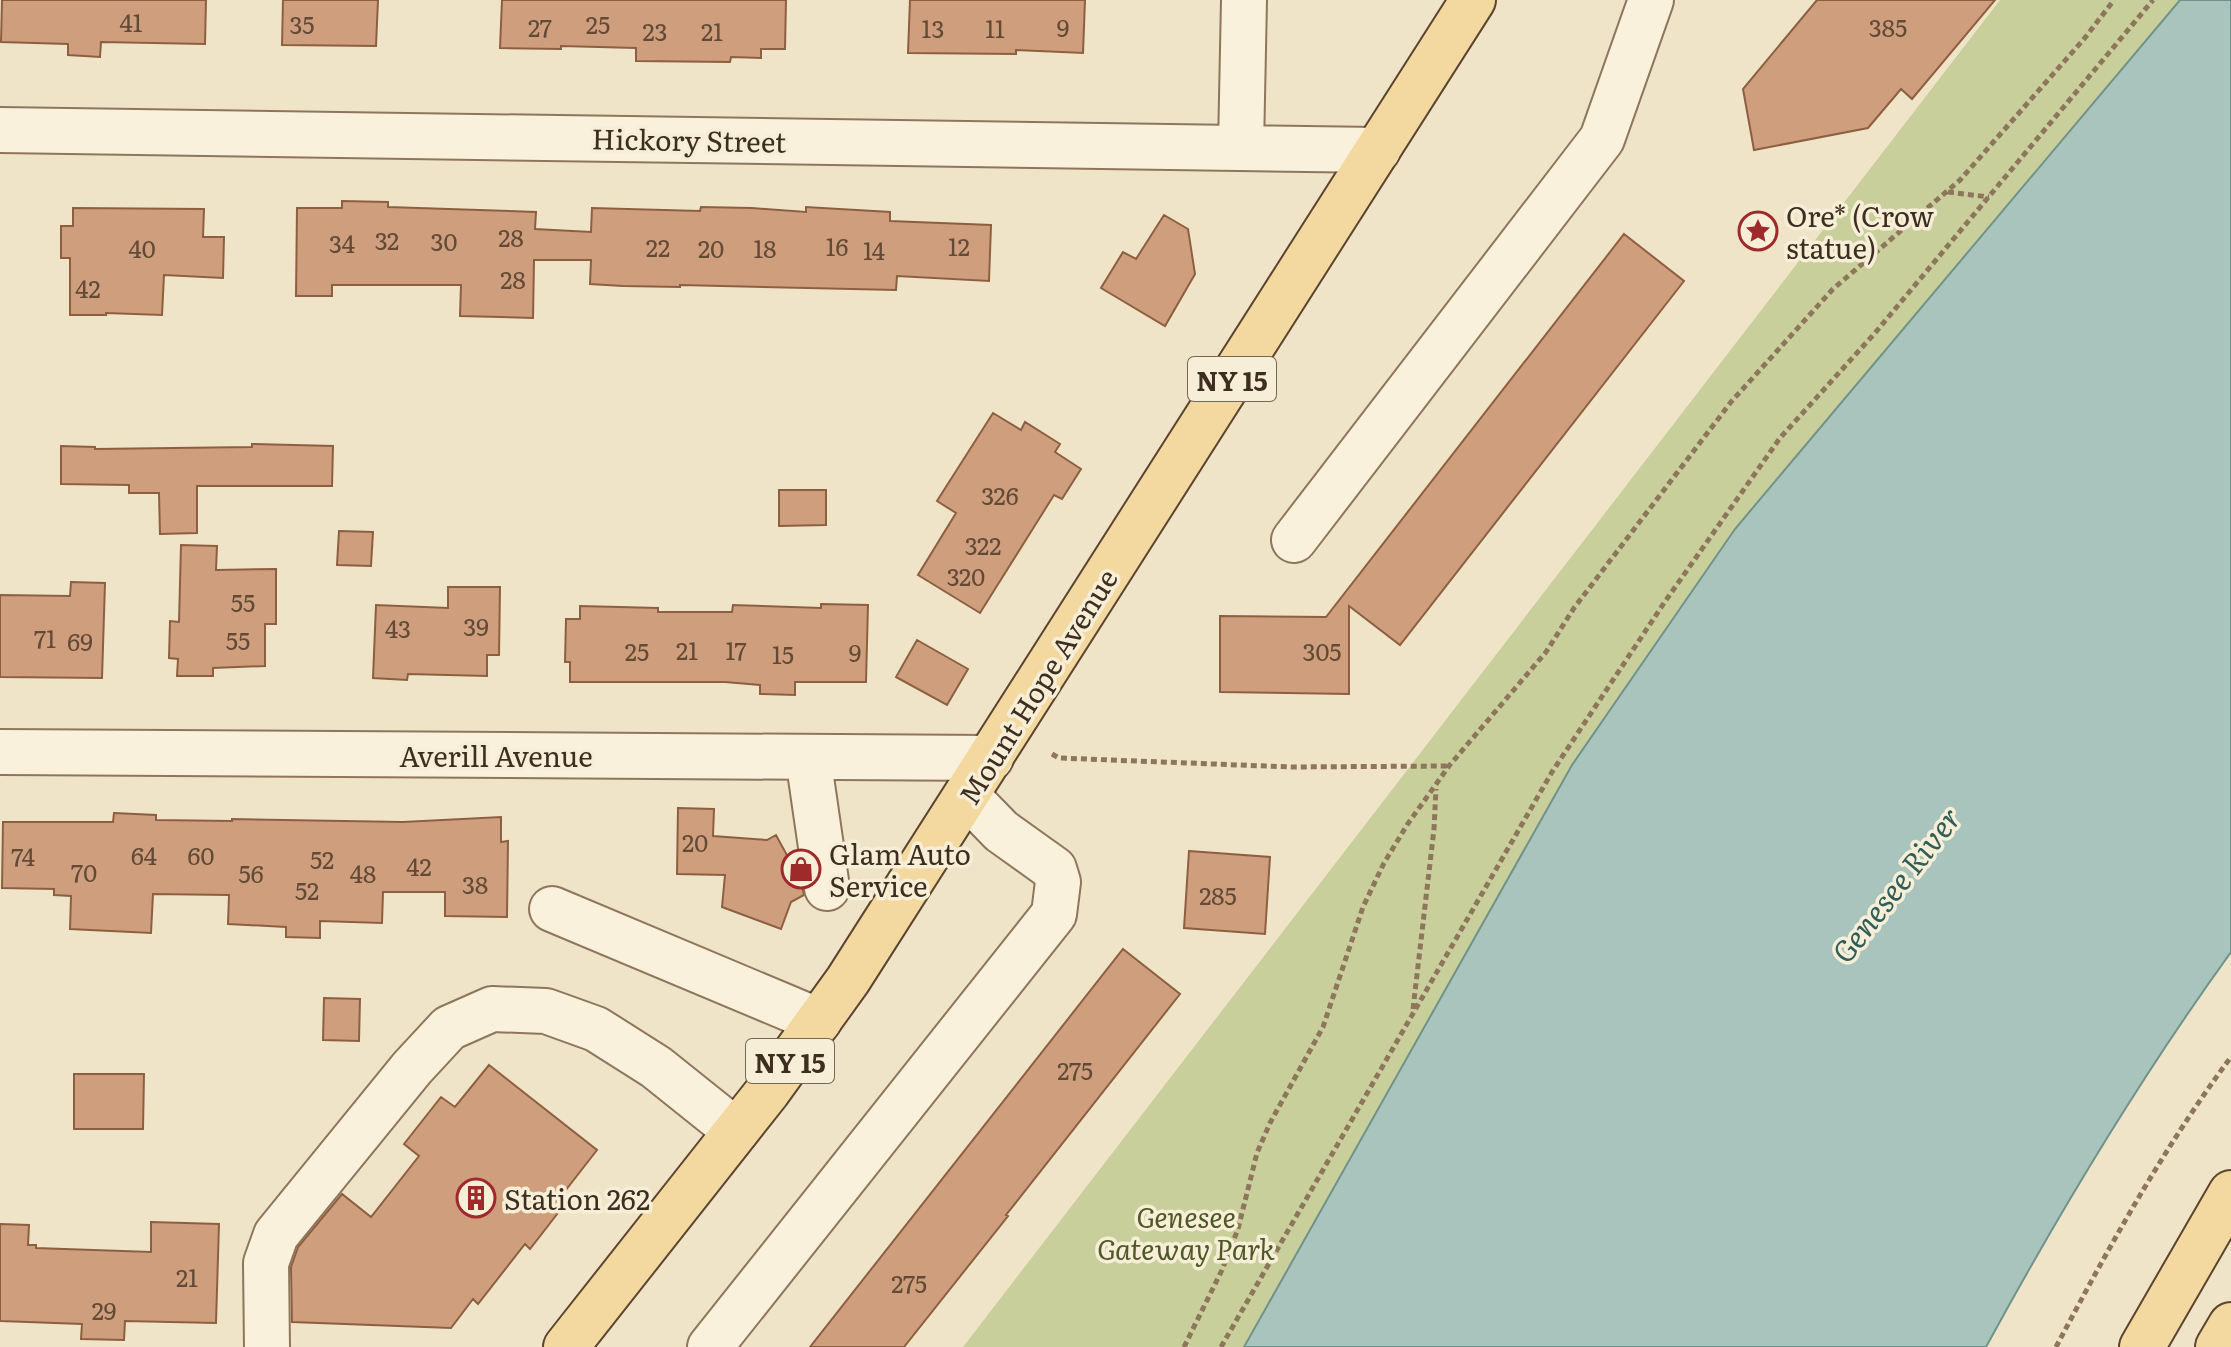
<svg xmlns="http://www.w3.org/2000/svg" width="2231" height="1347" font-family="Literata,serif">
<rect width="100%" height="100%" fill="#f0e4c8"/>
<path fill="#c9cf9b" d="M 2000,0 L 2180,0 L 1735,529 L 1572,766 L 1244,1347 L 963,1347 Z"/>
<path fill="#a9c4bc" stroke="#6f938a" stroke-width="2" d="M 2180,0 L 2231,0 L 2231,952 C 2140,1078 2060,1211 1986,1347 L 1244,1347 L 1572,765 L 1735,529 Z"/>
<path fill="#cf9f7d" stroke="#8d5f41" stroke-width="2" d="M 2,0 L 206,0 L 205,44 L 101,42 L 100,57 L 68,55 L 68,44 L 1,42 Z
M 283,0 L 378,0 L 376,46 L 282,45 Z
M 502,0 L 786,0 L 785,49 L 761,49 L 761,58 L 731,57 L 730,62 L 636,61 L 636,48 L 561,46 L 561,49 L 500,48 Z
M 910,0 L 1085,0 L 1083,53 L 1016,50 L 1016,54 L 908,53 Z
M 1817,0 L 1995,0 L 1912,99 L 1901,89 L 1868,128 L 1754,150 L 1743,89 Z
M 342,201 L 388,202 L 388,207 L 536,212 L 535,229 L 591,232 L 592,208 L 700,211 L 701,207 L 752,208 L 806,212 L 806,207 L 890,212 L 890,221 L 991,225 L 989,281 L 897,276 L 896,290 L 680,285 L 680,287 L 623,286 L 590,284 L 591,260 L 534,260 L 533,318 L 460,316 L 461,285 L 332,285 L 332,296 L 296,296 L 297,208 L 342,208 Z
M 73,208 L 204,209 L 203,237 L 224,237 L 223,278 L 164,275 L 162,315 L 106,313 L 106,315 L 70,315 L 70,258 L 61,258 L 61,226 L 73,226 Z
M 1164,215 L 1188,229 L 1195,274 L 1165,326 L 1101,288 L 1123,252 L 1136,259 Z
M 1624,234 L 1684,281 L 1400,645 L 1349,606 L 1349,694 L 1220,692 L 1220,616 L 1326,617 Z
M 993,413 L 1021,430 L 1025,422 L 1060,444 L 1055,452 L 1081,469 L 1062,499 L 1054,495 L 980,613 L 918,575 L 956,513 L 937,501 Z
M 252,444 L 333,446 L 332,486 L 197,486 L 197,533 L 160,534 L 159,493 L 129,493 L 129,485 L 61,484 L 61,446 L 95,447 L 95,449 L 252,447 Z
M 779,490 L 826,490 L 826,525 L 779,526 Z
M 339,531 L 373,532 L 371,566 L 337,565 Z
M 181,545 L 217,546 L 216,570 L 276,569 L 276,624 L 265,624 L 265,666 L 213,668 L 213,676 L 177,676 L 178,659 L 169,658 L 170,621 L 179,622 Z
M 71,582 L 105,583 L 102,678 L 0,677 L 0,595 L 70,596 Z
M 448,587 L 500,587 L 499,655 L 487,655 L 487,676 L 408,674 L 407,680 L 373,678 L 376,605 L 448,608 Z
M 821,604 L 868,605 L 866,682 L 795,682 L 795,695 L 760,694 L 760,685 L 725,682 L 570,682 L 570,662 L 565,662 L 566,619 L 580,619 L 580,606 L 658,608 L 658,612 L 732,612 L 733,605 L 821,608 Z
M 917,640 L 968,669 L 947,705 L 896,677 Z
M 678,808 L 714,809 L 713,836 L 767,840 L 776,835 L 801,881 L 804,895 L 791,902 L 781,929 L 722,907 L 725,875 L 677,874 Z
M 114,813 L 156,815 L 156,820 L 232,821 L 232,819 L 403,822 L 501,817 L 501,842 L 508,841 L 507,917 L 445,916 L 445,892 L 383,892 L 382,923 L 320,921 L 320,938 L 286,937 L 286,927 L 228,924 L 229,895 L 153,894 L 151,933 L 70,929 L 71,896 L 54,895 L 54,889 L 2,888 L 3,822 L 113,822 Z
M 1189,851 L 1270,857 L 1265,934 L 1184,928 Z
M 1123,949 L 1180,994 L 1006,1215 L 1008,1216 L 904,1347 L 810,1347 Z
M 324,998 L 360,999 L 359,1041 L 323,1040 Z
M 489,1065 L 597,1150 L 562,1195 L 568,1200 L 530,1249 L 525,1244 L 478,1304 L 473,1299 L 451,1328 L 292,1322 L 291,1267 L 298,1247 L 342,1194 L 371,1217 L 419,1156 L 404,1144 L 441,1097 L 455,1107 Z
M 74,1074 L 144,1074 L 143,1129 L 74,1129 Z
M 151,1222 L 219,1224 L 216,1323 L 125,1321 L 124,1340 L 81,1339 L 82,1324 L 0,1321 L 0,1224 L 29,1225 L 28,1245 L 36,1245 L 36,1248 L 151,1252 Z"/>
<g fill="none" stroke-linecap="round" stroke-linejoin="round">
<g stroke="#8d765c" stroke-width="48">
<path id="minor" d="M 0,130 L 1378,150
M 1241,147 L 1244,0
M 1294,540 L 1602,139 L 1651,0
M 0,752 L 991,758
M 808,757 L 827,888
M 552,909 L 819,1021
M 267,1347 L 266,1263 L 276,1235 L 412,1068 L 449,1028 L 492,1009 L 546,1011 L 596,1029 L 656,1067 L 736,1131
M 710,1347 L 1054,914 L 1058,882 L 1054,869 L 1001,831 L 967,796"/>
</g>
<g stroke="#5b4430" stroke-width="48">
<path id="major" d="M 566,1347 L 768,1091 L 848,980 L 1473,0
M 2142,1347 L 2231,1193
M 2218,1347 L 2231,1325"/>
</g>
<path stroke="#8d765c" stroke-width="5" stroke-dasharray="6 4" stroke-linecap="butt" d="M 1948,192 L 1989,197
M 1052,754 L 1059,758 L 1291,767 L 1448,766
M 1413,1009 L 1434,829 L 1436,789
M 1184,1347 L 1222,1270 L 1238,1229 L 1257,1153 L 1270,1123 L 1323,1027 L 1363,907 L 1384,863 L 1407,825 L 1449,766 L 1546,652 L 1574,608 L 1731,402 L 1833,289 L 1960,180 L 2084,39 L 2114,0
M 1221,1347 L 1552,772 L 1664,603 L 1780,438 L 1875,333 L 2153,0
M 2056,1347 C 2109,1247 2164,1147 2231,1057"/>
<use href="#minor" stroke="#faf1dc" stroke-width="44"/>
<use href="#major" stroke="#f3d9a0" stroke-width="44"/>
</g>
<defs>
<g id="sight-ring" transform="scale(2)"><circle r="9.5" fill="#f7eed8" stroke="#9e2a2b" stroke-width="1.5"/><path d="M0-6L1.8-2.2L6-1.7L2.9 1.2L3.7 5.4L0 3.3L-3.7 5.4L-2.9 1.2L-6-1.7L-1.8-2.2Z" fill="#9e2a2b"/></g>
<g id="shop-ring" transform="scale(2)"><circle r="9.5" fill="#f7eed8" stroke="#9e2a2b" stroke-width="1.5"/><path d="M-5-2.5h2.3a2.7 3.5 0 0 1 5.4 0H5L5.5 6h-11ZM-1.5-2.5h3a1.5 2.3 0 0 0-3 0Z" fill="#9e2a2b"/></g>
<g id="building-ring" transform="scale(2)"><circle r="9.5" fill="#f7eed8" stroke="#9e2a2b" stroke-width="1.5"/><path d="M-4-6H4V6H1V3H-1V6H-4ZM-2.5-4.3h1.7v1.8h-1.7ZM.8-4.3h1.7v1.8H.8ZM-2.5-1h1.7V.8h-1.7ZM.8-1h1.7V.8H.8Z" fill="#9e2a2b"/></g>
</defs>
<g fill-rule="evenodd">
<use href="#sight-ring" x="1758" y="231"/>
<use href="#shop-ring" x="801" y="869"/>
<use href="#building-ring" x="476" y="1198"/>
</g>
<g text-anchor="middle" dominant-baseline="central" stroke-width="7" stroke-linejoin="round" paint-order="stroke">
<g font-size="24" fill="#624a37">
<text x="131" y="21">41</text>
<text x="302" y="23">35</text>
<text x="598" y="23">25</text>
<text x="540" y="26">27</text>
<text x="1063" y="26">9</text>
<text x="1888" y="26">385</text>
<text x="933" y="27">13</text>
<text x="995" y="27">11</text>
<text x="655" y="30">23</text>
<text x="712" y="30">21</text>
<text x="511" y="236">28</text>
<text x="387" y="239">32</text>
<text x="444" y="240">30</text>
<text x="342" y="242">34</text>
<text x="837" y="245">16</text>
<text x="959" y="245">12</text>
<text x="658" y="246">22</text>
<text x="142" y="247">40</text>
<text x="711" y="247">20</text>
<text x="765" y="247">18</text>
<text x="874" y="249">14</text>
<text x="513" y="278">28</text>
<text x="88" y="287">42</text>
<text x="1000" y="494">326</text>
<text x="983" y="544">322</text>
<text x="966" y="575">320</text>
<text x="243" y="601">55</text>
<text x="476" y="625">39</text>
<text x="398" y="627">43</text>
<text x="45" y="637">71</text>
<text x="238" y="639">55</text>
<text x="80" y="640">69</text>
<text x="687" y="649">21</text>
<text x="736" y="649">17</text>
<text x="637" y="650">25</text>
<text x="1322" y="650">305</text>
<text x="855" y="651">9</text>
<text x="783" y="653">15</text>
<text x="695" y="841">20</text>
<text x="144" y="854">64</text>
<text x="201" y="854">60</text>
<text x="23" y="855">74</text>
<text x="322" y="858">52</text>
<text x="419" y="865">42</text>
<text x="84" y="871">70</text>
<text x="251" y="872">56</text>
<text x="363" y="872">48</text>
<text x="475" y="883">38</text>
<text x="307" y="889">52</text>
<text x="1218" y="894">285</text>
<text x="1075" y="1069">275</text>
<text x="187" y="1276">21</text>
<text x="909" y="1282">275</text>
<text x="104" y="1309">29</text>
</g>
<g fill="#f7eed8" stroke="#756857" stroke-width="2">
<rect x="1188" y="357" width="88" height="44" rx="6"/>
<rect x="746" y="1039" width="88" height="44" rx="6"/>
</g>
<g font-size="26" font-weight="bold" fill="#3d2e20">
<text x="1232" y="379">NY 15</text>
<text x="790" y="1061">NY 15</text>
</g>
<g font-size="28" fill="#3d2e20" stroke="#f7eed8">
<text transform="translate(689 139) rotate(1)">Hickory Street</text>
<text transform="translate(1037 686) rotate(-58)">Mount Hope Avenue</text>
<text x="496" y="755">Averill Avenue</text>
</g>
<g font-size="28" fill="#3d2e20" stroke="#f7eed8" text-anchor="start">
<text x="1786" y="215">Ore* (Crow<tspan x="1786" dy="32">statue)</tspan></text>
<text x="829" y="853">Glam Auto<tspan x="829" dy="32">Service</tspan></text>
<text x="504" y="1198">Station 262</text>
</g>
<g font-size="28" font-style="italic" fill="#4d5a26" stroke="#f7eed8">
<text x="1186" y="1216">Genesee<tspan x="1186" dy="32">Gateway Park</tspan></text>
</g>
<g font-size="30" font-style="italic" fill="#2f5d5a" stroke="#f7eed8">
<text transform="translate(1895 884) rotate(-52)">Genesee River</text>
</g>
</g>
</svg>
